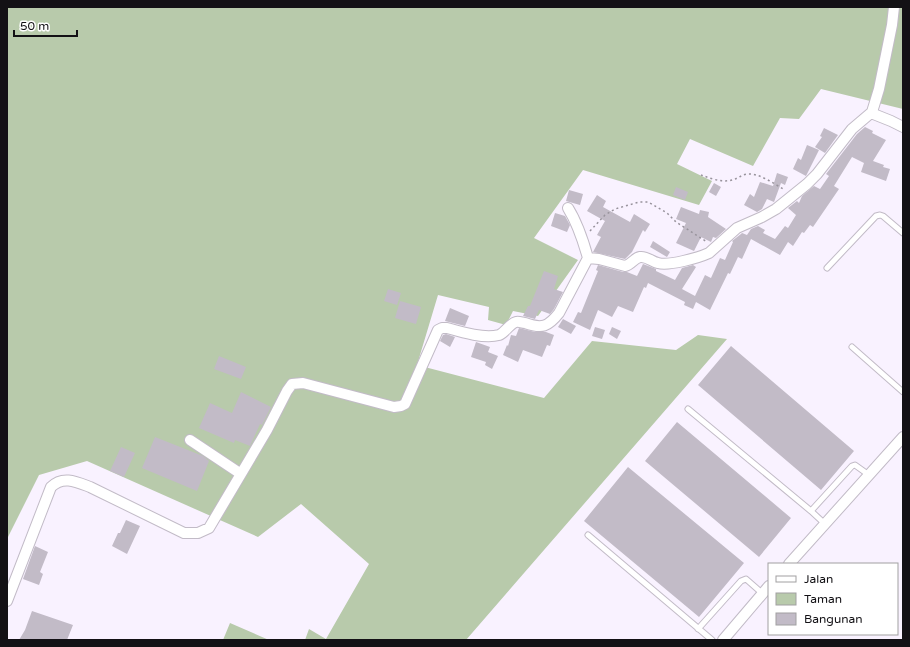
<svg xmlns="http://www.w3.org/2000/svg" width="910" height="647" font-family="'Varela Round',sans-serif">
<rect width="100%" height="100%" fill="#f9f2ff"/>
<path fill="#b8caab" d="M 7,7 L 903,7 L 903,109 L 821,89 L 799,119 L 780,118 L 753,166 L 690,139 L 677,164 L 712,181 L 699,205 L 583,170 L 534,238 L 578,260 L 538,316 L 513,311 L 506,325 L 488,320 L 489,307 L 438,295 L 417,365 L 544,398 L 592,341 L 676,350 L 698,335 L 727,339 L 466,640 L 305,640 L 309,629 L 326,639 L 369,564 L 301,504 L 258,537 L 87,461 L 39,475 L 7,539 Z
M 230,623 L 269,640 L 223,640 Z"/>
<path fill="#c2bbc7" d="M 865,127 L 873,131 L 872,133 L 886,140 L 873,161 L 884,165 L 883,167 L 890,169 L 886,181 L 861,172 L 864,163 L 852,157 L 834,186 L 839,189 L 813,227 L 810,225 L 804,233 L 802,232 L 793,246 L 788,242 L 780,255 L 751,239 L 742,259 L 738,257 L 730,274 L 728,273 L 710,310 L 696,302 L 693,309 L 684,305 L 685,302 L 648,283 L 646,288 L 644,287 L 633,312 L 618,306 L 612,317 L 598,310 L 590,330 L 573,322 L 578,312 L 581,313 L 598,271 L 596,270 L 598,265 L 623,272 L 627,272 L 637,276 L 643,264 L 656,269 L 656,271 L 675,280 L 682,268 L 693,265 L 696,267 L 682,289 L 695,296 L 705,275 L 711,278 L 720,258 L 725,260 L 733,242 L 732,241 L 741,234 L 742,233 L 747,235 L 751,229 L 758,226 L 765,230 L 763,233 L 775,239 L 785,226 L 788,228 L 796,215 L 788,208 L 797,201 L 799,203 L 802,196 L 814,186 L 820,189 L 829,176 L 826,174 L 857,134 Z
M 824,128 L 838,135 L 825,153 L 815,147 L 822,137 L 820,136 Z
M 807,145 L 819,150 L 806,176 L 793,169 L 798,158 L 801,160 Z
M 777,173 L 788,177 L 785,185 L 781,183 L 774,202 L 767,199 L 762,209 L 757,212 L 744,205 L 750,194 L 754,197 L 760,182 L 773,186 Z
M 714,183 L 721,187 L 716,196 L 709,192 Z
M 676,187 L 688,192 L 685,200 L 673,195 Z
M 569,190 L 583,194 L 580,205 L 566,201 Z
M 597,195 L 606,201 L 603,207 L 630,222 L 634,214 L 650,224 L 645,232 L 643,230 L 632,252 L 625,259 L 593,252 L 601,237 L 597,235 L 605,221 L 587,211 Z
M 681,207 L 699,214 L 700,210 L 709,212 L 708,217 L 726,229 L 716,238 L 713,237 L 711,242 L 701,237 L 694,251 L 676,243 L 686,223 L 676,219 Z
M 555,213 L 565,216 L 570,225 L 567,232 L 551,226 Z
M 653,241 L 670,252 L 667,257 L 650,247 Z
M 544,271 L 558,276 L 554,289 L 563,292 L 554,309 L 550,314 L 539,310 L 535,319 L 523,316 L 528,306 L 530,306 Z
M 388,289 L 401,293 L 397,305 L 384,301 Z
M 400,301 L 421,307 L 416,324 L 395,318 Z
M 450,308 L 469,316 L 465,326 L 445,321 Z
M 563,319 L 576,326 L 571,334 L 558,327 Z
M 595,327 L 605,330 L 602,339 L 592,336 Z
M 612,327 L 621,331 L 617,339 L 609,334 Z
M 519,328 L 535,332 L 546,332 L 554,335 L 550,346 L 547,345 L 542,357 L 523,350 L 518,362 L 503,355 L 507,345 L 508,346 L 511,335 L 516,336 Z
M 446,334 L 455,337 L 450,347 L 440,341 L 443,335 Z
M 476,342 L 490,347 L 488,352 L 498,356 L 492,369 L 485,365 L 486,362 L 471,357 Z
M 731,346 L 854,451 L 821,490 L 698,385 Z
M 219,356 L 246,367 L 241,379 L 214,369 Z
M 241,392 L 271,407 L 262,425 L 260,424 L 250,446 L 235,440 L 234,443 L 199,428 L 210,403 L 232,413 Z
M 677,422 L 791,518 L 759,557 L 645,461 Z
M 155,437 L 203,456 L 209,461 L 197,491 L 142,468 Z
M 121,447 L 135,453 L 124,477 L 110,471 Z
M 628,467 L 744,563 L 699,617 L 584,521 Z
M 126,520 L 140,526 L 127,554 L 112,546 L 118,533 L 120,533 Z
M 35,546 L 48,552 L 40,572 L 43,574 L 39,585 L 23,579 Z
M 32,611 L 73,625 L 67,640 L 19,640 L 25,630 Z"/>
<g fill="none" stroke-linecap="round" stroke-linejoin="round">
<g stroke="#c2bbc7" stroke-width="7">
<path id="lane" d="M 827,268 L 876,216 L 880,215 L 883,216 L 903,233
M 852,347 L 903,392
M 688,409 L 811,511 L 825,524
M 811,511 L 852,466 L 855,465 L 869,475
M 588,535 L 712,640
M 698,629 L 741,581 L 746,579 L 763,594"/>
</g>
<g stroke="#c2bbc7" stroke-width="12">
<path id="street" d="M 871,113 L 891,121 L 903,127
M 568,208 C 578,224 583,240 588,258
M 190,440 L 241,474
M 789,564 L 903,437
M 7,601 L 51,487 C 63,475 77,482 90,487 L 184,533 L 198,533 L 209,528 L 267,430 L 287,391 L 292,384 L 303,383 L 394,407 L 401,406 L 405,404 L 438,330 L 442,328 L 447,328 C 461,332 484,339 499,335 C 505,333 509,324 516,322 C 519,321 522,323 525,323 C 542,329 548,327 559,313 L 588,258 L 599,259 L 625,266 C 631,265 634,258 640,257 C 647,256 652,262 658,263 C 669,266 698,258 709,253 L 737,228 L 762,217 L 776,209 L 807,184 L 817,174 L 852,129 L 872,112 L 879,89 L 892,25 L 894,7
M 723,640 L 769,586"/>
</g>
<path stroke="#98939c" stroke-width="1.5" stroke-dasharray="2 3" stroke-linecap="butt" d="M 701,175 C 710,178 721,183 732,180 C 737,179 741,175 747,174 C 760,173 774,184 785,190
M 590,231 L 605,215 L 615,209 L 639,202 L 648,202 L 667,213 L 676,222 L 707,242"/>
<use href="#lane" stroke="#fff" stroke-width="5"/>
<use href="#street" stroke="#fff" stroke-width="10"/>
</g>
<rect width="910" height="647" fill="none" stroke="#131115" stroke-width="16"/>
<rect x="768" y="563" width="130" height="72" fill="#ffffff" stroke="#a1a0a1"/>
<rect x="776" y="576" width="20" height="6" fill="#ffffff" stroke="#a1a0a1"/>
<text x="804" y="583" font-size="12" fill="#131115">Jalan</text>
<rect x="776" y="593" width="20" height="12" fill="#b8caab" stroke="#a1a0a1"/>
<text x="804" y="603" font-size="12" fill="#131115">Taman</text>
<rect x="776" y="613" width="20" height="12" fill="#c2bbc7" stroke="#a1a0a1"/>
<text x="804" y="623" font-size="12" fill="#131115">Bangunan</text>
<path d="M14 30v6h63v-6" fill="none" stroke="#131115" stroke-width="2"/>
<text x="20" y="30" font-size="12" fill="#131115" stroke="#ffffff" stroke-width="3" paint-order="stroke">50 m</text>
</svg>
